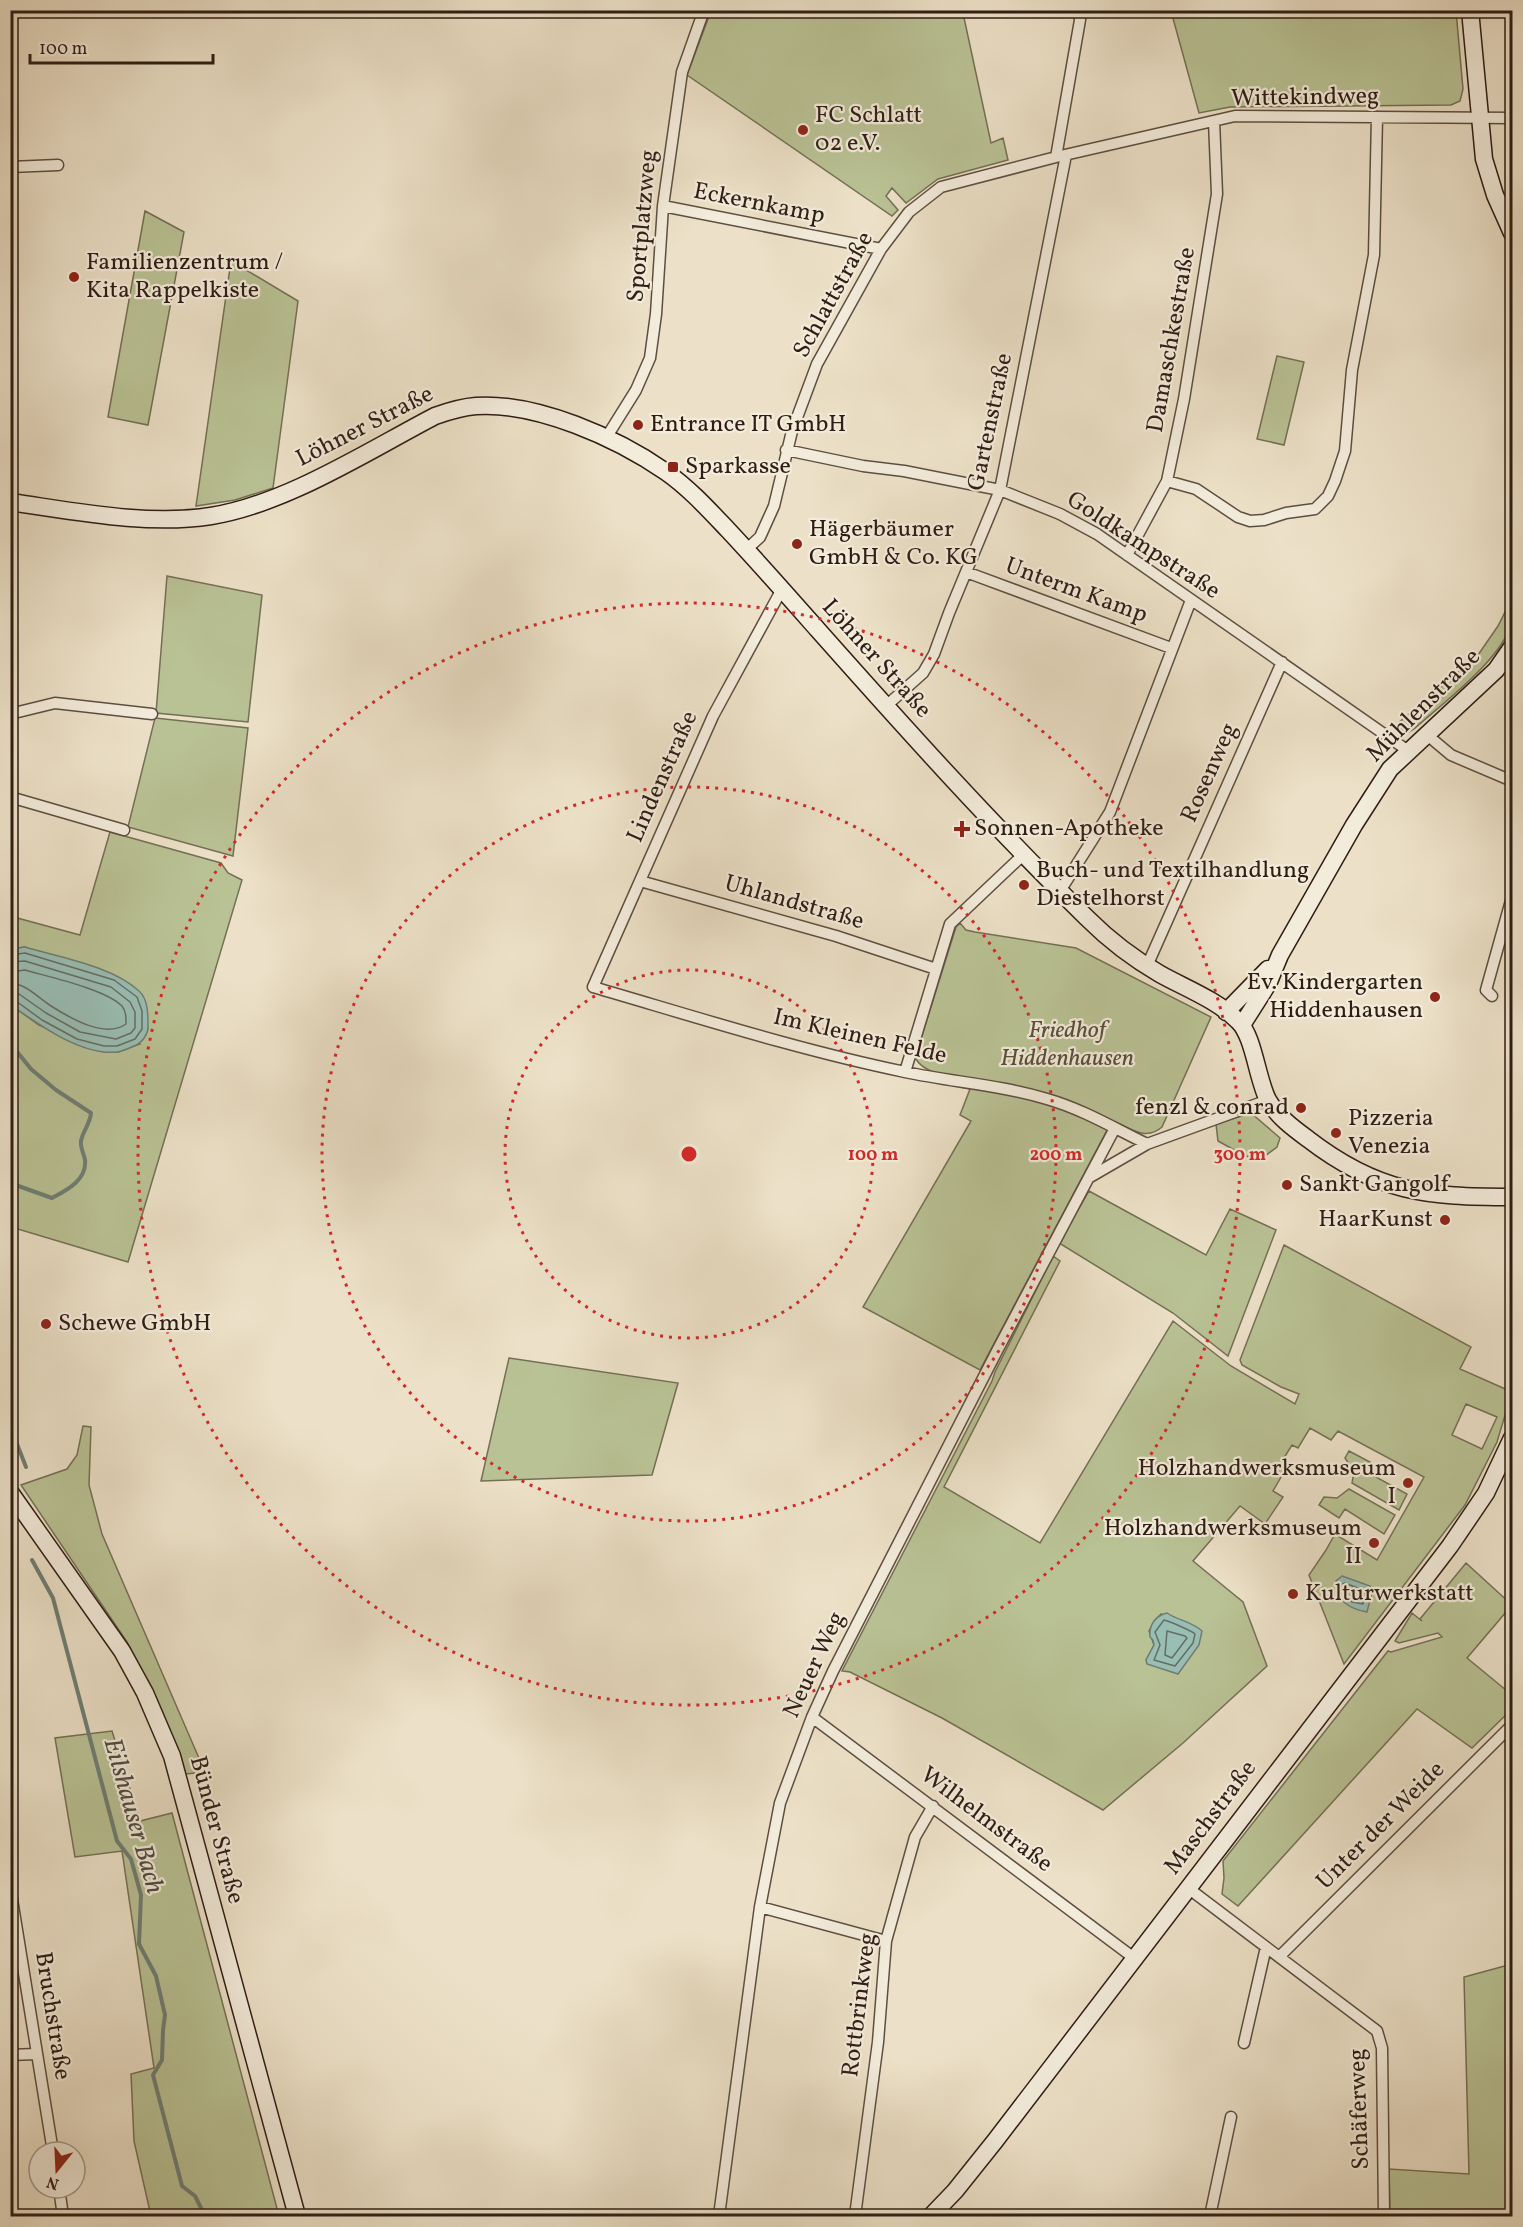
<svg xmlns="http://www.w3.org/2000/svg" width="1523" height="2227" font-family="Vollkorn,serif">
<rect width="100%" height="100%" fill="#ece1c8"/>
<filter id="stains"><feTurbulence type="fractalNoise" baseFrequency=".00333" numOctaves="4"/><feColorMatrix values="0 0 0 0 .2 0 0 0 0 .09 0 0 0 0 .02 0 0 0 .5 -.17"/></filter>
<radialGradient id="worn" r=".72"><stop offset=".6" stop-color="#630" stop-opacity="0"/><stop offset="1" stop-color="#630" stop-opacity=".3"/></radialGradient>
<path fill="#b9c295" stroke="#747055" stroke-width="1.5" fill-rule="evenodd" d="M 711,11 L 957,10 L 963,13 L 991,143 L 1003,138 L 1008,160 L 938,179 L 906,203 L 892,188 L 886,196 L 898,210 L 892,216 L 687,75 Z
M 1171,11 L 1456,11 L 1463,89 L 1460,101 L 1451,105 L 1230,107 L 1199,113 Z
M 145,211 L 184,232 L 148,425 L 108,417 Z
M 231,261 L 298,301 L 273,488 L 235,500 L 196,506 Z
M 1277,356 L 1304,362 L 1284,445 L 1257,439 Z
M 167,576 L 262,595 L 248,722 L 156,713 Z
M 1512,598 C 1513,605 1514,614 1512,621 C 1504,658 1442,704 1414,729 L 1407,733 L 1396,725 L 1478,655 L 1498,626 Z
M 155,718 L 248,728 L 233,856 L 128,827 Z
M 110,832 L 221,863 L 228,873 L 242,880 L 128,1262 L 11,1227 L 11,1005 L 39,1025 L 104,1052 L 118,1052 L 140,1044 L 25,947 L 11,949 L 10,916 L 80,935 Z
M 960,923 L 966,930 L 975,932 L 1076,948 L 1211,1017 L 1162,1127 C 1145,1142 1129,1127 1112,1121 L 980,1370 L 863,1307 L 971,1121 L 960,1115 L 970,1089 L 960,1087 L 963,1077 C 945,1074 926,1075 915,1058 L 956,927 Z
M 1251,1113 L 1280,1138 L 1277,1147 L 1261,1159 L 1245,1156 L 1218,1141 L 1216,1124 Z
M 1089,1191 L 1206,1255 L 1230,1209 L 1276,1230 L 1228,1356 L 1173,1313 L 1059,1243 Z
M 1284,1245 L 1471,1347 L 1460,1369 L 1512,1392 L 1497,1442 L 1465,1505 L 1344,1664 L 1309,1575 L 1326,1550 L 1335,1534 L 1377,1560 L 1424,1477 L 1338,1431 L 1331,1440 L 1310,1428 L 1298,1448 L 1292,1445 L 1282,1461 L 1288,1465 L 1273,1491 L 1283,1497 L 1265,1524 L 1240,1506 L 1193,1561 L 1243,1602 L 1267,1666 L 1183,1743 L 1103,1810 L 942,1718 L 850,1672 L 842,1671 L 992,1381 L 995,1372 L 1053,1256 L 1060,1261 L 944,1487 L 1040,1543 L 1173,1321 L 1231,1366 L 1295,1404 L 1299,1394 L 1281,1387 L 1242,1365 L 1240,1360 ZM 1466,1404 L 1497,1417 L 1482,1449 L 1452,1435 ZM 1161,1614 L 1186,1622 L 1146,1660 L 1154,1645 L 1149,1631 L 1154,1621 Z
M 509,1358 L 678,1383 L 652,1475 L 481,1481 Z
M 83,1426 L 91,1427 L 89,1485 L 102,1534 L 205,1772 L 186,1774 L 162,1711 L 127,1642 L 21,1485 L 67,1469 L 77,1455 Z
M 1349,1451 L 1370,1462 L 1365,1471 L 1407,1494 L 1399,1510 L 1352,1483 L 1354,1472 L 1345,1458 Z
M 1349,1489 L 1395,1515 L 1384,1534 L 1345,1509 L 1339,1518 L 1319,1505 L 1324,1497 L 1337,1498 Z
M 1466,1563 L 1512,1605 L 1467,1658 L 1512,1695 L 1512,1709 L 1472,1748 L 1417,1709 L 1238,1906 L 1222,1894 L 1224,1878 L 1223,1861 L 1388,1651 L 1391,1652 L 1442,1637 L 1438,1633 L 1399,1643 L 1395,1641 L 1412,1613 L 1422,1621 L 1420,1619 Z
M 112,1731 L 140,1821 L 172,1813 L 279,2216 L 151,2216 L 134,2141 L 131,2074 L 154,2068 L 122,1851 L 75,1857 L 55,1738 Z
M 1512,1964 L 1512,2216 L 1390,2216 L 1389,2169 L 1469,2174 L 1464,1977 Z"/>
<path fill="#99beb4" stroke="#6f7e74" stroke-width="1.5" d="M 25,947 C 61,958 112,966 139,991 C 148,999 148,1014 148,1025 C 149,1034 142,1043 134,1046 C 129,1048 123,1051 117,1052 C 81,1056 38,1024 11,1005 L 11,949 Z
M 1342,1576 L 1370,1586 L 1372,1592 L 1367,1612 C 1350,1609 1334,1600 1336,1581 Z
M 1167,1613 C 1179,1621 1191,1621 1202,1631 L 1199,1645 L 1178,1674 L 1147,1664 L 1146,1660 L 1154,1645 L 1153,1640 L 1150,1637 C 1149,1625 1155,1616 1167,1613 Z"/>
<g fill="none" stroke-linecap="round" stroke-linejoin="round">
<path stroke="#646e64" stroke-width="1.5" d="M 10,955 L 25,953 L 114,980 L 137,997 L 142,1011 L 142,1029 L 135,1039 L 117,1046 L 104,1046 L 77,1039 L 42,1020 L 16,1001 L 10,1000
M 10,962 L 25,961 L 111,987 L 130,1002 L 135,1012 L 135,1028 L 131,1033 L 116,1039 L 80,1032 L 46,1013 L 19,994 L 10,993
M 10,972 L 25,970 C 49,977 105,989 122,1006 C 126,1011 126,1017 126,1024 C 105,1039 70,1018 51,1006 C 38,998 27,984 10,983
M 1345,1583 L 1365,1591 L 1363,1604 L 1352,1602 L 1341,1589 L 1342,1584 Z
M 1164,1620 C 1169,1621 1192,1631 1195,1634 L 1193,1643 L 1175,1666 L 1154,1660 L 1160,1645 L 1155,1632 Z
M 1167,1631 L 1185,1636 L 1187,1638 L 1172,1658 L 1165,1655 Z"/>
<path stroke="#6f7e74" stroke-width="4" d="M 10,1043 L 31,1069 L 56,1090 L 91,1113 C 90,1124 83,1131 81,1141 C 80,1147 84,1154 85,1160 C 87,1180 67,1190 52,1198 L 10,1183
M 10,1426 L 26,1467
M 32,1560 L 53,1598 L 117,1841 L 131,1859 L 141,1895 L 139,1944 L 156,1976 L 165,2015 L 163,2030 L 162,2060 L 153,2075 L 182,2186 L 195,2196 L 205,2216"/>
<g stroke="#5e4e42" stroke-width="13">
<path id="street" d="M 1056,157 L 1080,20 L 1079,10
M 10,167 L 58,165
M 663,206 L 881,249
M 606,438 L 636,390 L 650,358 L 656,314 L 663,206 L 682,72 L 704,10
M 786,450 L 863,466 L 904,471 L 1000,490 L 1060,514 L 1097,534 L 1407,750
M 1167,481 L 1196,489 L 1238,517 L 1250,521 L 1264,520 L 1286,513 L 1315,509 L 1328,496 L 1335,481 L 1345,451 L 1352,370 L 1374,255 L 1377,117
M 747,549 L 760,537 L 774,506 L 792,431 L 817,364 L 881,249 L 909,212 L 941,187 L 1056,157 L 1235,116 L 1512,118
M 1127,555 L 1167,481 L 1184,399 L 1217,194 L 1214,121
M 966,572 L 1171,648
M 782,589 L 713,716 L 593,987 C 696,1017 799,1050 905,1072 C 952,1082 1001,1085 1047,1099 C 1082,1109 1114,1128 1147,1144
M 886,706 L 923,673 L 934,654 L 949,613 L 1000,490 L 1066,155
M 10,714 L 55,703 L 152,714
M 1426,734 L 1451,755 L 1512,781
M 10,797 L 124,830
M 640,881 L 836,936 L 936,969
M 1060,891 L 1110,812 L 1191,600
M 1147,966 L 1282,662
M 1492,996 L 1486,990 L 1512,897
M 905,1072 L 950,924 L 1024,854
M 1090,1177 L 1147,1144 L 1268,1100
M 812,1717 L 1134,1958
M 10,1887 L 53,2152
M 1188,1888 L 1377,2031 L 1382,2048 L 1384,2216
M 760,1907 L 886,1941
M 1280,1956 L 1512,1725
M 1244,2043 L 1266,1947
M 10,2055 L 36,2054
M 59,2188 L 63,2216
M 719,2216 L 760,1907 L 780,1803 L 812,1717 L 833,1671 L 998,1349 L 1115,1128
M 855,2216 L 878,2042 L 886,1941 L 915,1837 L 933,1806
M 1210,2216 L 1231,2117"/>
</g>
<g stroke="#2f1d15" stroke-width="19">
<path id="secondary" d="M 1470,10 L 1484,159 L 1495,195 L 1512,233
M 10,502 C 74,511 147,526 211,516 C 286,504 368,451 435,416 C 449,411 462,407 476,406 C 537,402 617,438 666,472 C 689,488 709,510 728,530 C 759,563 788,596 818,630 C 905,728 993,826 1087,918 C 1109,940 1134,959 1160,974 C 1185,988 1217,1000 1238,1021 C 1254,1036 1257,1079 1268,1100 C 1277,1116 1293,1128 1308,1139 C 1378,1193 1427,1197 1512,1197
M 1226,1012 L 1268,969
M 1242,1025 L 1268,984 L 1280,955 L 1354,825 L 1390,769 L 1496,670 L 1512,647
M 10,1492 L 122,1651 L 145,1693 L 172,1756 L 297,2216
M 931,2216 L 955,2191 L 995,2141 L 1450,1546 L 1486,1493 L 1512,1438"/>
</g>
<use href="#street" stroke="#f3ecdb" stroke-width="10"/>
<use href="#secondary" stroke="#f3ecdb" stroke-width="16"/>
</g>
<g fill="none" stroke="#d62828" stroke-width="3" stroke-dasharray="3 6">
<circle cx="689" cy="1154" r="184"/>
<circle cx="689" cy="1154" r="367"/>
<circle cx="689" cy="1154" r="551"/>
</g>
<g fill="#8f2418" stroke="#f3ecdb" stroke-width="2">
<circle cx="803" cy="130" r="6"/>
<circle cx="74" cy="277" r="6"/>
<circle cx="638" cy="425" r="6"/>
<rect x="667" y="461" width="12" height="12" rx="3"/>
<circle cx="797" cy="544" r="6"/>
<path d="M959 820h6v6h6v6h-6v6h-6v-6h-6v-6h6z"/>
<circle cx="1024" cy="885" r="6"/>
<circle cx="1435" cy="997" r="6"/>
<circle cx="1301" cy="1108" r="6"/>
<circle cx="1336" cy="1133" r="6"/>
<circle cx="1287" cy="1185" r="6"/>
<circle cx="1445" cy="1220" r="6"/>
<circle cx="46" cy="1324" r="6"/>
<circle cx="1408" cy="1483" r="6"/>
<circle cx="1374" cy="1543" r="6"/>
<circle cx="1293" cy="1594" r="6"/>
</g>
<g text-anchor="middle" dominant-baseline="central" stroke-width="4.5" stroke-linejoin="round" paint-order="stroke">
<g font-size="24" fill="#2f1d15" stroke="#f3ecdb">
<text transform="translate(1305 98) rotate(-1)">Wittekindweg</text>
<text transform="translate(759 204) rotate(11)">Eckernkamp</text>
<text transform="translate(643 226) rotate(-85)">Sportplatzweg</text>
<text transform="translate(834 295) rotate(-61)">Schlattstraße</text>
<text transform="translate(1172 340) rotate(-80)">Damaschkestraße</text>
<text transform="translate(991 422) rotate(-78)">Gartenstraße</text>
<text transform="translate(365 427) rotate(-27)">Löhner Straße</text>
<text transform="translate(1143 546) rotate(33)">Goldkampstraße</text>
<text transform="translate(1076 591) rotate(20)">Unterm Kamp</text>
<text transform="translate(876 659) rotate(48)">Löhner Straße</text>
<text transform="translate(1424 706) rotate(-45)">Mühlenstraße</text>
<text transform="translate(1210 773) rotate(-66)">Rosenweg</text>
<text transform="translate(663 777) rotate(-66)">Lindenstraße</text>
<text transform="translate(794 903) rotate(16)">Uhlandstraße</text>
<text transform="translate(860 1037) rotate(13)">Im Kleinen Felde</text>
<text transform="translate(815 1665) rotate(-65)">Neuer Weg</text>
<text transform="translate(1211 1818) rotate(-53)">Maschstraße</text>
<text transform="translate(986 1820) rotate(37)">Wilhelmstraße</text>
<text transform="translate(1381 1826) rotate(-45)">Unter der Weide</text>
<text transform="translate(216 1830) rotate(75)">Bünder Straße</text>
<text transform="translate(860 2005) rotate(-83)">Rottbrinkweg</text>
<text transform="translate(52 2016) rotate(81)">Bruchstraße</text>
<text transform="translate(1360 2109) rotate(-92)">Schäferweg</text>
</g>
<g font-size="24" fill="#2f1d15" stroke="#f3ecdb" text-anchor="start">
<text x="815" y="116">FC Schlatt<tspan x="815" dy="28">02 e.V.</tspan></text>
<text x="86" y="263">Familienzentrum /<tspan x="86" dy="28">Kita Rappelkiste</tspan></text>
<text x="650" y="425">Entrance IT GmbH</text>
<text x="685" y="467">Sparkasse</text>
<text x="809" y="530">Hägerbäumer<tspan x="809" dy="28">GmbH &amp; Co. KG</tspan></text>
<text x="974" y="829">Sonnen-Apotheke</text>
<text x="1036" y="871">Buch- und Textilhandlung<tspan x="1036" dy="28">Diestelhorst</tspan></text>
<text x="1423" y="983" text-anchor="end">Ev. Kindergarten<tspan x="1423" dy="28">Hiddenhausen</tspan></text>
<text x="1289" y="1108" text-anchor="end">fenzl &amp; conrad</text>
<text x="1348" y="1119">Pizzeria<tspan x="1348" dy="28">Venezia</tspan></text>
<text x="1299" y="1185">Sankt Gangolf</text>
<text x="1433" y="1220" text-anchor="end">HaarKunst</text>
<text x="58" y="1324">Schewe GmbH</text>
<text x="1396" y="1469" text-anchor="end">Holzhandwerksmuseum<tspan x="1396" dy="28">I</tspan></text>
<text x="1362" y="1529" text-anchor="end">Holzhandwerksmuseum<tspan x="1362" dy="28">II</tspan></text>
<text x="1305" y="1594">Kulturwerkstatt</text>
</g>
<g font-size="24" font-style="italic" fill="#584f3b" stroke="#f3ecdb">
<text x="1067" y="1031">Friedhof<tspan x="1067" dy="28">Hiddenhausen</tspan></text>
</g>
<g font-size="26" font-style="italic" fill="#4f4d45" stroke="#f3ecdb">
<text transform="translate(133 1816) rotate(74)">Eilshauser Bach</text>
</g>
</g>
<circle cx="689" cy="1154" r="9" fill="#d62828" stroke="#f3ecdb" stroke-width="3"/>
<g font-size="18" text-anchor="middle" font-weight="bold" fill="#d62828" stroke="#f3ecdb" stroke-width="4.5" stroke-linejoin="round" paint-order="stroke">
<text x="873" y="1160">100 m</text>
<text x="1056" y="1160">200 m</text>
<text x="1240" y="1160">300 m</text>
</g>
<rect width="1523" height="2227" fill="none" stroke="#ece1c8" stroke-width="36"/>
<rect x="12" y="12" width="1499" height="2203" fill="none" stroke="#2f1d15" stroke-width="3"/>
<rect x="18" y="18" width="1487" height="2191" fill="none" stroke="#2f1d15" stroke-width="1.5"/>
<g transform="translate(57 2170) rotate(198)"><circle r="28" fill="#f3ecdb" stroke="#a5998c" stroke-width="1.5"/>
<path d="M0-4.5L10 22L0 15L-10 22Z" fill="#8f2418"/>
<text y="-9" font-size="16" font-weight="bold" text-anchor="middle" fill="#2f1d15">N</text>
</g>
<path d="M30 54v9h183v-9" fill="none" stroke="#2f1d15" stroke-width="3"/>
<text x="39" y="54" font-size="18" fill="#2f1d15" stroke="#f3ecdb" stroke-width="4.5" paint-order="stroke">100 m</text>
<rect width="100%" height="100%" filter="url(#stains)"/>
<rect width="100%" height="100%" fill="url(#worn)"/>
</svg>
